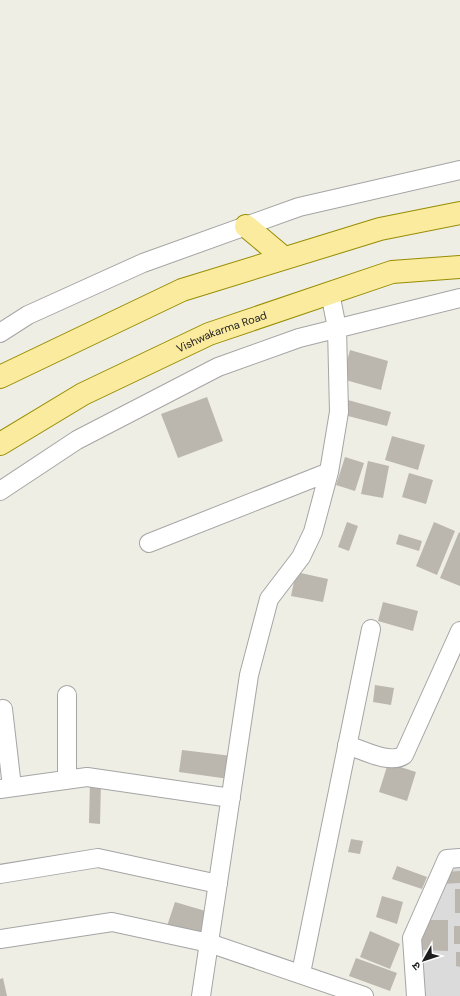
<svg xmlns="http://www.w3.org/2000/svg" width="460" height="996" font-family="'DM Sans','Noto Sans Devanagari',sans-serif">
<rect width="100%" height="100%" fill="#efeee4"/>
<path fill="#dcdbdb" d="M 460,864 L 460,996 L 406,996 L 407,941 L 433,877 Z"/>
<path fill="#bbb7ae" d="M 350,350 L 388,361 L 381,390 L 342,379 Z
M 207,397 L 223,441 L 178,458 L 161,414 Z
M 348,400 L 391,412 L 387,426 L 344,415 Z
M 392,436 L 425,445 L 418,470 L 385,460 Z
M 345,457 L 364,463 L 355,491 L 336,485 Z
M 368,461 L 389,466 L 383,498 L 361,494 Z
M 409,473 L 433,480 L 426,504 L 402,497 Z
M 347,522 L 358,526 L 349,551 L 338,547 Z
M 434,522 L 455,531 L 437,575 L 416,566 Z
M 459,532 L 460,533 L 460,586 L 440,578 Z
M 399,534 L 422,541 L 419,551 L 396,544 Z
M 296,572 L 328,579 L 323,602 L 291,596 Z
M 383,602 L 418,611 L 413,631 L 378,621 Z
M 375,685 L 394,688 L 391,705 L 373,702 Z
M 182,750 L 232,756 L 229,779 L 179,772 Z
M 388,763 L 416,772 L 407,801 L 379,792 Z
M 90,781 L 101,781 L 100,824 L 89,823 Z
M 351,839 L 363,841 L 360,854 L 348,852 Z
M 397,866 L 427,877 L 422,889 L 392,879 Z
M 460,871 L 460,883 L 443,884 L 443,872 Z
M 455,889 L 460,889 L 460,913 L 455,913 Z
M 382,896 L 403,902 L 397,924 L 376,917 Z
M 175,902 L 209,912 L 202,937 L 167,926 Z
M 422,920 L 448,920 L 448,951 L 422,950 Z
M 454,926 L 460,926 L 460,944 L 454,944 Z
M 370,931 L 400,944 L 390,969 L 360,957 Z
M 456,952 L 460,952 L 460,967 L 456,966 Z
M 356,958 L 397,973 L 390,991 L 349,976 Z
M 3,978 L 7,996 L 0,996 L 0,979 Z"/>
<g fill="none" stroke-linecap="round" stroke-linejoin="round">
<g stroke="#a5a5a5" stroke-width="20">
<path id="minor" d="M 0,333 L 28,315 L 143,263 L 299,207 L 460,170
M 0,491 L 77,440 L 218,367 L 299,338 L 460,298
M 149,543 L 329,472
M 3,709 L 12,787
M 347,745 C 363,750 390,765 404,755 L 460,631
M 67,779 L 67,695
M 0,789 L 87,777 L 231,798
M 0,874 L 98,858 L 218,884
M 0,939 L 112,922 L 209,943 L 364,996
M 301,973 L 371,629
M 201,996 L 249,675 L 269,599 L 301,557 L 313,532 L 329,472 L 339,412 L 337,328 L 330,293
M 416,996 L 412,938 L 447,859 L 460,858"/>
</g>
<g stroke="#968d02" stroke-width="24">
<g id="major">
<path d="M 246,226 L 284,258"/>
<path d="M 0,377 L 182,290 L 380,229 L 460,213"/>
<path id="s1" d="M 0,444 L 83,394 L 209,334 L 392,272 L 460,267"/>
</g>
</g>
<use href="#minor" stroke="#fff" stroke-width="18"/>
<use href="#major" stroke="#faeb9e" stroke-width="22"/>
</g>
<g text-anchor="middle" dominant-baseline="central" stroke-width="3.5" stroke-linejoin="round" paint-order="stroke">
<g font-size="11" fill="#1e1e1e" stroke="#fff">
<text stroke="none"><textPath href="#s1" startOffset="249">Vishwakarma Road</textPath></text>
</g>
</g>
<g transform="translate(424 960) rotate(231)" stroke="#ffffff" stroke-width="3" paint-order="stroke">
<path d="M0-3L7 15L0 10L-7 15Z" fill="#1e1e1e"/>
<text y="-6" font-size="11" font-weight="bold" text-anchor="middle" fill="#1e1e1e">उ</text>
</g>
</svg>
